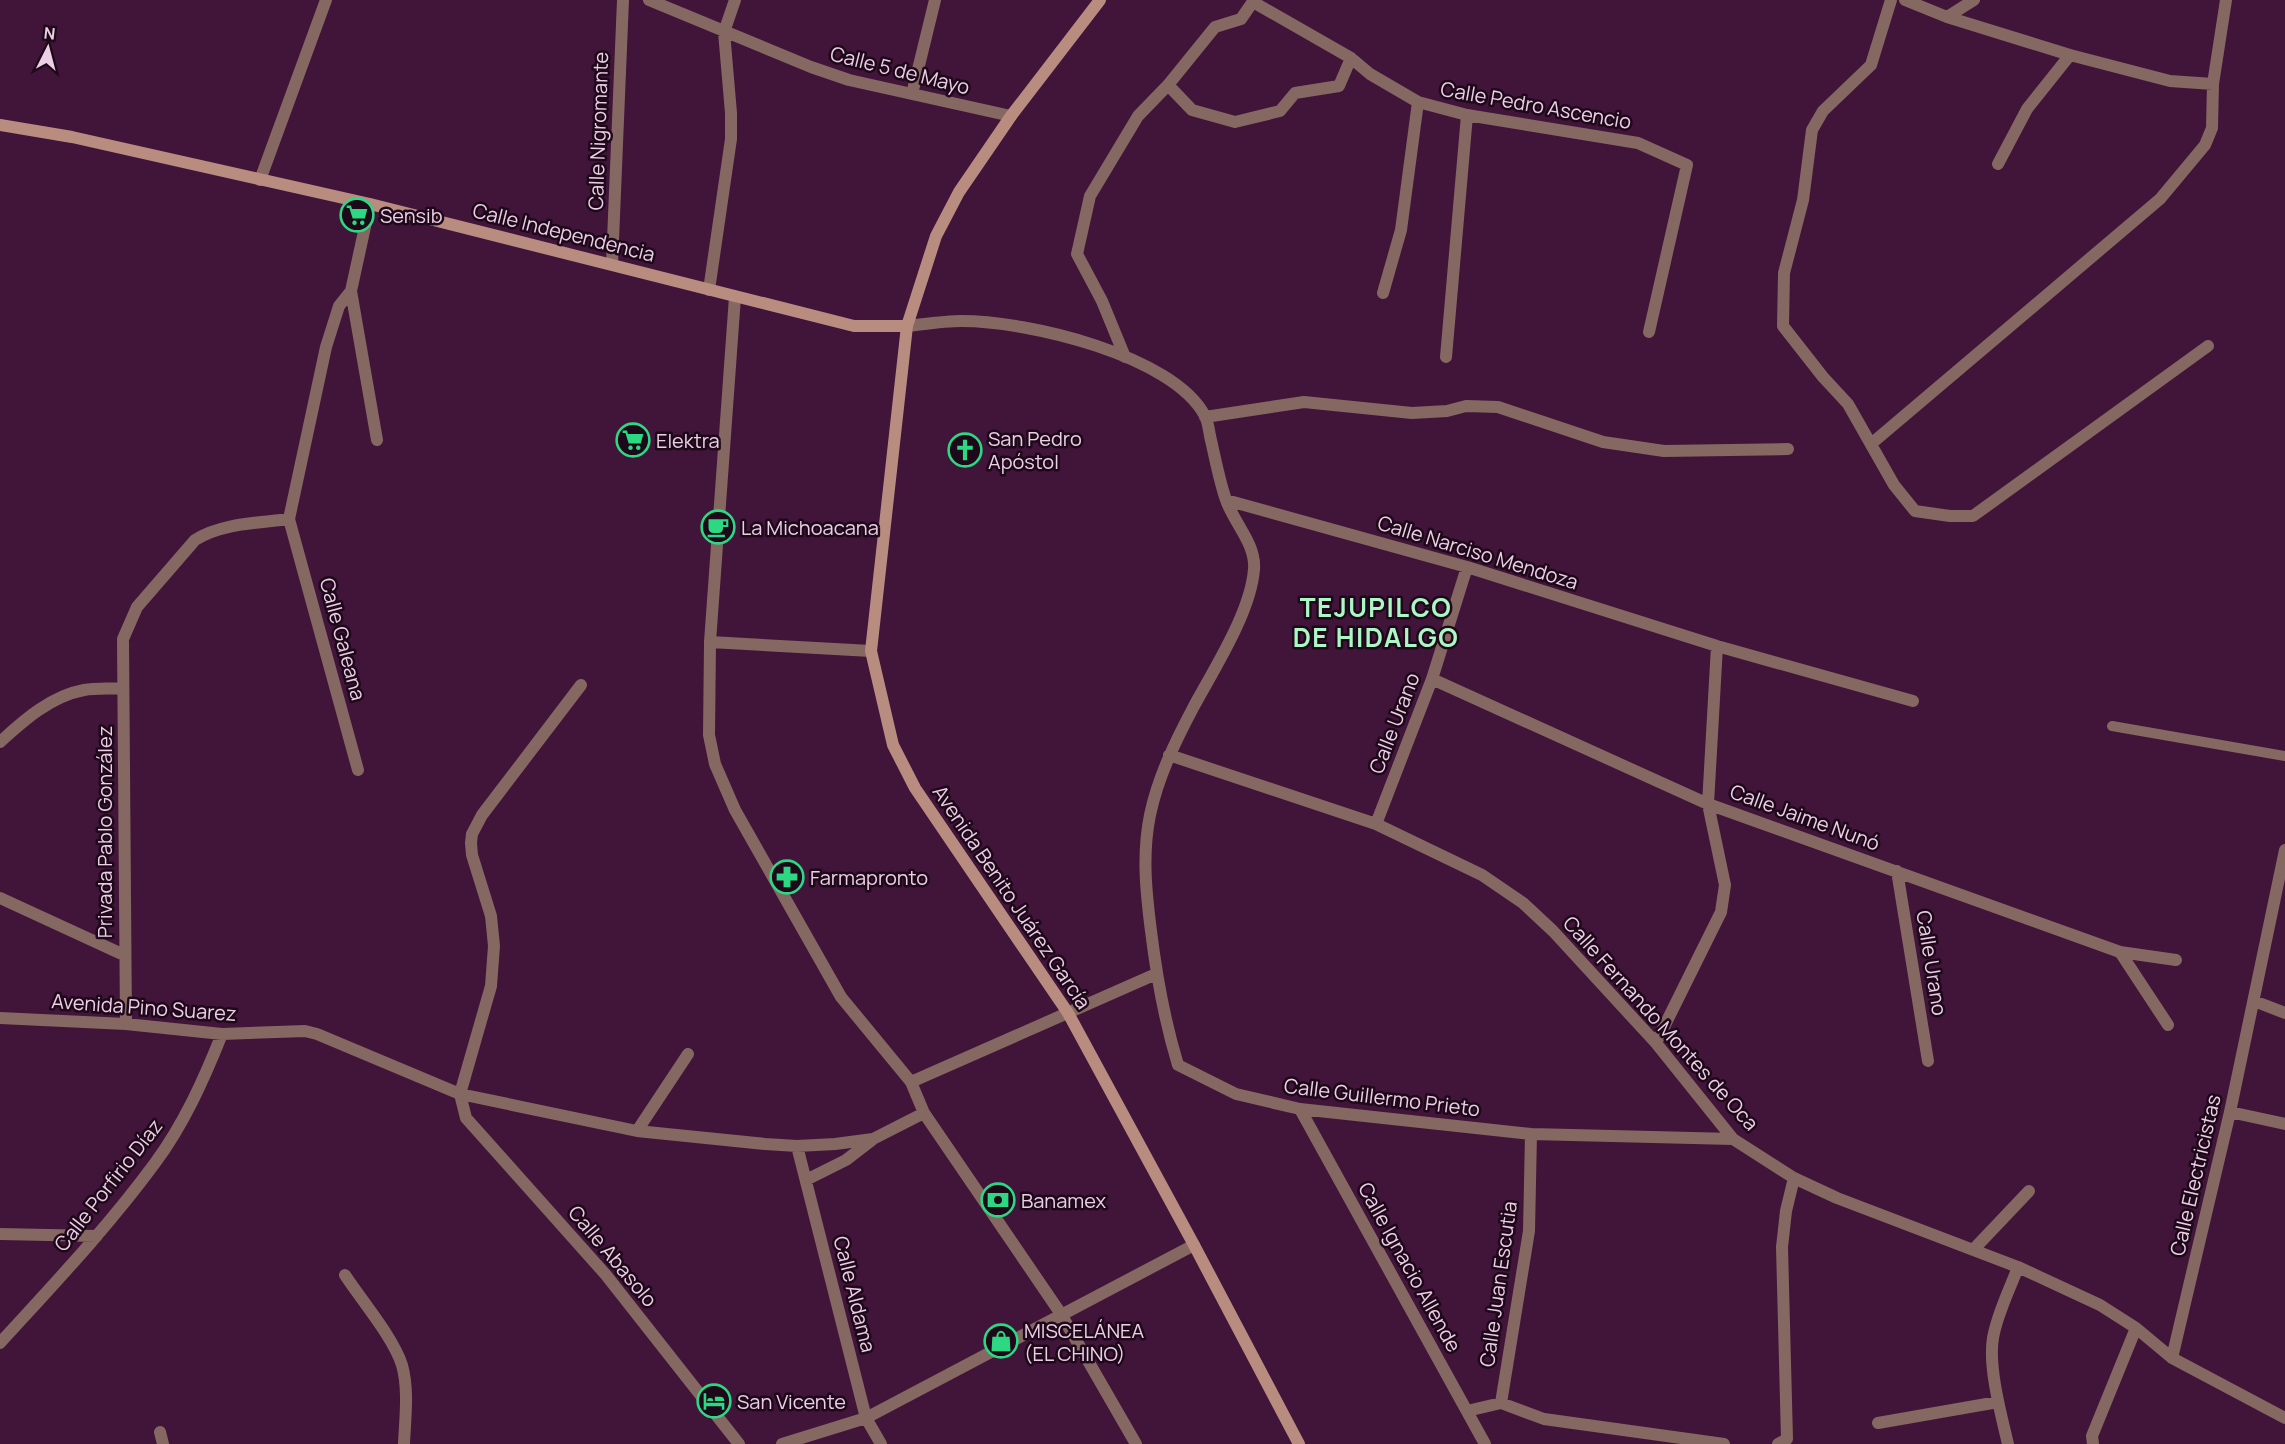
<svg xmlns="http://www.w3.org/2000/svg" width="2285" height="1444" font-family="Manrope,sans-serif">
<rect width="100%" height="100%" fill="#411439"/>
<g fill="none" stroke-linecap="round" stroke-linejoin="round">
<path stroke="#856861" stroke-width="10" d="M 2112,726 L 2285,756"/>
<path stroke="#856861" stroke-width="12" d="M 649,0 L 811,67 L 849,80 L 1011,116
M 1891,0 L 1871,65 L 1823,111 L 1812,130 L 1803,200 L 1784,273 L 1783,326 L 1823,377 L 1848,404 L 1894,485 L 1915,511 L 1950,516 L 1973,516 L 2208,346
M 1905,0 L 1947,17 L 2070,55 L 2170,81 L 2213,84
M 1253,2 L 1351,58 L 1370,74 L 1418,102 L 1467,115 L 1638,143 L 1687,165 L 1649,332
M 1947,17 L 1974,0
M 1168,85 L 1192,110 L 1235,122 L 1280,111 L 1295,93 L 1339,86 L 1351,58
M 912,94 L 935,0
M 1998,164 L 2027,109 L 2070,55
M 260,180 L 326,0
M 612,264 L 623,0
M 709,290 L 731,139 L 731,113 L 724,32 L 735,0
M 351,291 L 377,440
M 1383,293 L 1401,230 L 1418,102
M 735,297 L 710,642 L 709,735 L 715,764 L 735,810 L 841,997 L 911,1082 L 924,1113 L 1061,1314 L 1136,1444
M 907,326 C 925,324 944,321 962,321 C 1027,321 1173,355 1205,416 C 1208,422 1209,430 1210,436 C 1215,457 1219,480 1226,500 C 1234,523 1256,544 1254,569 C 1251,612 1214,669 1193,708 C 1175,742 1158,777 1150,815 C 1142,854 1146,892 1151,931 C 1157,980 1164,1019 1178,1065 L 1236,1094 L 1300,1109 L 1531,1134 L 1733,1139
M 1125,357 L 1102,301 L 1077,254 L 1090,196 L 1138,116 L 1168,85 L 1215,27 L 1241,19 L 1254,0
M 1446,357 L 1467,115
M 1205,417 L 1304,402 L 1412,413 L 1447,411 L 1466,406 L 1498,407 L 1603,442 L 1664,451 L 1788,449
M 1871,444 L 2160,199 L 2205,145 L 2212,128 L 2213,84 L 2226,0
M 1226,500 L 1467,567 L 1717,646 L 1913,701
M 710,642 L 871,651
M 1432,679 L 1708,804 L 2120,952 L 2176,960
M 581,685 L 482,815 L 472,834 L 471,843 L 472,855 L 491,916 L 494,946 L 491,986 L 460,1094 L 466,1118 L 606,1275 L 739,1444
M 0,742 C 24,720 51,696 84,690 C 96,688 110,689 122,688
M 1169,755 L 1376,824 L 1482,875 L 1523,903 L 1553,931 L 1656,1043 L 1733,1139 L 1794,1178 L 1837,1198 L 2018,1267 L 2100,1305 L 2136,1328 L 2172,1358 L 2285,1418
M 358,770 L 289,519 L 326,347 L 339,306 L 351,291 L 370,204
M 1376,824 L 1432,679 L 1467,567
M 1897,871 L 1928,1061
M 0,898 L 124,955
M 2120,952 L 2168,1025
M 2254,1001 L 2285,1013
M 0,1018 L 126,1024 L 222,1034 L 305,1031 L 317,1034 L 460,1094 L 637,1131 L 765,1144 L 797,1146 L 835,1144 L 873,1139 L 924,1113
M 126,1024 L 123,639 L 137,607 L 195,540 C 221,523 259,523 289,519
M 1656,1043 L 1721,912 L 1725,885 L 1708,804 L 1717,646
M 911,1082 L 1156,974
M 1300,1109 L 1485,1444
M 2230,1112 L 2285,1124
M 637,1131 L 688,1054
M 797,1146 L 866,1418 L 881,1444
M 806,1180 L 846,1160 L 872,1140
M 0,1234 L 97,1236
M 1973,1250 L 2029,1191
M 345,1275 C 362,1301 393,1337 402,1365 C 409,1390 405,1419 404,1444
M 0,1343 C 53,1285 108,1227 155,1163 C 184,1124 204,1079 222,1034
M 2172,1358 L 2230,1112 L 2285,850
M 1501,1403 L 1529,1231 L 1531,1134
M 1467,1411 L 1501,1403 L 1544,1419 L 1724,1444
M 1878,1423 L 1998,1402
M 160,1432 L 163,1444
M 782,1444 L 866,1418 L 1194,1245
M 1778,1444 L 1787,1439 L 1782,1247 L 1786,1211 L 1794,1178
M 2008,1444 C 2001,1414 1988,1367 1993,1338 C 1997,1314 2010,1289 2018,1267
M 2093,1444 L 2092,1436 L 2136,1328"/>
<path stroke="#b98c80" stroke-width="12" d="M 1100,0 L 1011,116 L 959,192 L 936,236 L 907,326 L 871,651 L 893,745 L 915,788 L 1068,1013 L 1194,1245 L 1299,1444
M 0,125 L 72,137 L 370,204 L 854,326 L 907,326"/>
</g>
<defs>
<g id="supermarket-ring" transform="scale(1.725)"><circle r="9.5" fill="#1d0919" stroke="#2dd883" stroke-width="1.5"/><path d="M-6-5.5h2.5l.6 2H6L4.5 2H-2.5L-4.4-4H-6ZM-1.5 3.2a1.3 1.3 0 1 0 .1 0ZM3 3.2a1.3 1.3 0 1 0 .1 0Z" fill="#2dd883"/></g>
<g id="church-ring" transform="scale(1.725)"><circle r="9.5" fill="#1d0919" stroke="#2dd883" stroke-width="1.5"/><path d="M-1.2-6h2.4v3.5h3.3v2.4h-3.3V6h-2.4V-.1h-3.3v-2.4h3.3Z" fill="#2dd883"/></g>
<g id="cafe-ring" transform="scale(1.725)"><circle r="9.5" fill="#1d0919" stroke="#2dd883" stroke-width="1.5"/><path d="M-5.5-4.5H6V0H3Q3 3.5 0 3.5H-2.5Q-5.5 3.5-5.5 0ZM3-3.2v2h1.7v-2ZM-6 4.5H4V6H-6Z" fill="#2dd883"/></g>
<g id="pharmacy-ring" transform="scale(1.725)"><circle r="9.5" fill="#1d0919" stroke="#2dd883" stroke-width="1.5"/><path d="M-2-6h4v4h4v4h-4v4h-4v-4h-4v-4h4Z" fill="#2dd883"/></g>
<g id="bank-ring" transform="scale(1.725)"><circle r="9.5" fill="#1d0919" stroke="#2dd883" stroke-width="1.5"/><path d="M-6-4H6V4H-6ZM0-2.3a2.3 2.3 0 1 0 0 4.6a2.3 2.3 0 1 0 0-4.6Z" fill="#2dd883"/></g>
<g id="shop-ring" transform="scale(1.725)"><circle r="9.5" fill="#1d0919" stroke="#2dd883" stroke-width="1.5"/><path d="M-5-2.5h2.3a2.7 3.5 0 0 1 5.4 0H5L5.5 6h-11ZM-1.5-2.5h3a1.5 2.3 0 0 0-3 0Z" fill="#2dd883"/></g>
<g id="hotel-ring" transform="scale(1.725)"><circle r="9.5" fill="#1d0919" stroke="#2dd883" stroke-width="1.5"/><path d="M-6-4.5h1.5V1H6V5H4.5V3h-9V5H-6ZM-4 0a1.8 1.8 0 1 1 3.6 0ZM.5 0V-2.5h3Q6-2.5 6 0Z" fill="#2dd883"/></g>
</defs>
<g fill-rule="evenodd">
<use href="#supermarket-ring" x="357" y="215"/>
<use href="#supermarket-ring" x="633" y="440"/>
<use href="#church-ring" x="965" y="450"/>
<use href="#cafe-ring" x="718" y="527"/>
<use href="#pharmacy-ring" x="787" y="877"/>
<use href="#bank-ring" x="998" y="1200"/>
<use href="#shop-ring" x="1001" y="1341"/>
<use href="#hotel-ring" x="714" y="1401"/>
</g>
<g text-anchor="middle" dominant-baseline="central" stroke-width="5" stroke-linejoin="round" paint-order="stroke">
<g font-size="20" fill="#eccfe5" stroke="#1d0919">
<text transform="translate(900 70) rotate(14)">Calle 5 de Mayo</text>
<text transform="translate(1536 105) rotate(10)">Calle Pedro Ascencio</text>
<text transform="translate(598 131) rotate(-88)">Calle Nigromante</text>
<text transform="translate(564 232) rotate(14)">Calle Independencia</text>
<text transform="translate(1478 552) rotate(17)">Calle Narciso Mendoza</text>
<text transform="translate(343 639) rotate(75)">Calle Galeana</text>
<text transform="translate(1394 723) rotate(-69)">Calle Urano</text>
<text transform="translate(1805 817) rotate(20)">Calle Jaime Nunó</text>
<text transform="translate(104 832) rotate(-90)">Privada Pablo González</text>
<text transform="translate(1012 897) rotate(56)">Avenida Benito Juárez García</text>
<text transform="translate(1932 963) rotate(81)">Calle Urano</text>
<text transform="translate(144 1007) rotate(4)">Avenida Pino Suarez</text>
<text transform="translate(1661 1023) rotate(48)">Calle Fernando Montes de Oca</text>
<text transform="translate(1382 1097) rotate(7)">Calle Guillermo Prieto</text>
<text transform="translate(2195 1175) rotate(-77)">Calle Electricistas</text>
<text transform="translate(108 1185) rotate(-52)">Calle Porfirio Díaz</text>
<text transform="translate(613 1256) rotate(50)">Calle Abasolo</text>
<text transform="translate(1410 1267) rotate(61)">Calle Ignacio Allende</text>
<text transform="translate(1498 1284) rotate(-82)">Calle Juan Escutia</text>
<text transform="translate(855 1294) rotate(76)">Calle Aldama</text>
</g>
<g font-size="20" fill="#eccfe5" stroke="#1d0919" text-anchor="start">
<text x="380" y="215">Sensib</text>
<text x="988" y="438">San Pedro<tspan x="988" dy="23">Apóstol</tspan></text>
<text x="656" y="440">Elektra</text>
<text x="741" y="527">La Michoacana</text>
<text x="810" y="877">Farmapronto</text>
<text x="1021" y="1200">Banamex</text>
<text x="1024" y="1330">MISCELÁNEA<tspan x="1024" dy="23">(EL CHINO)</tspan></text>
<text x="737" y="1401">San Vicente</text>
</g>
<g font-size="26" font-weight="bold" letter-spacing="1.5" fill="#acf7c6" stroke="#1d0919">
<text x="1376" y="607">TEJUPILCO<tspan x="1376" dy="30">DE HIDALGO</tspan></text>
</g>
</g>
<g transform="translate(48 48) rotate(6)" stroke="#1d0919" stroke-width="4.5" paint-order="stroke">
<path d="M0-4.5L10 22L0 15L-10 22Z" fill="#eccfe5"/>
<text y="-9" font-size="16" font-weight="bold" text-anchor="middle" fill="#eccfe5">N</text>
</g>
</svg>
